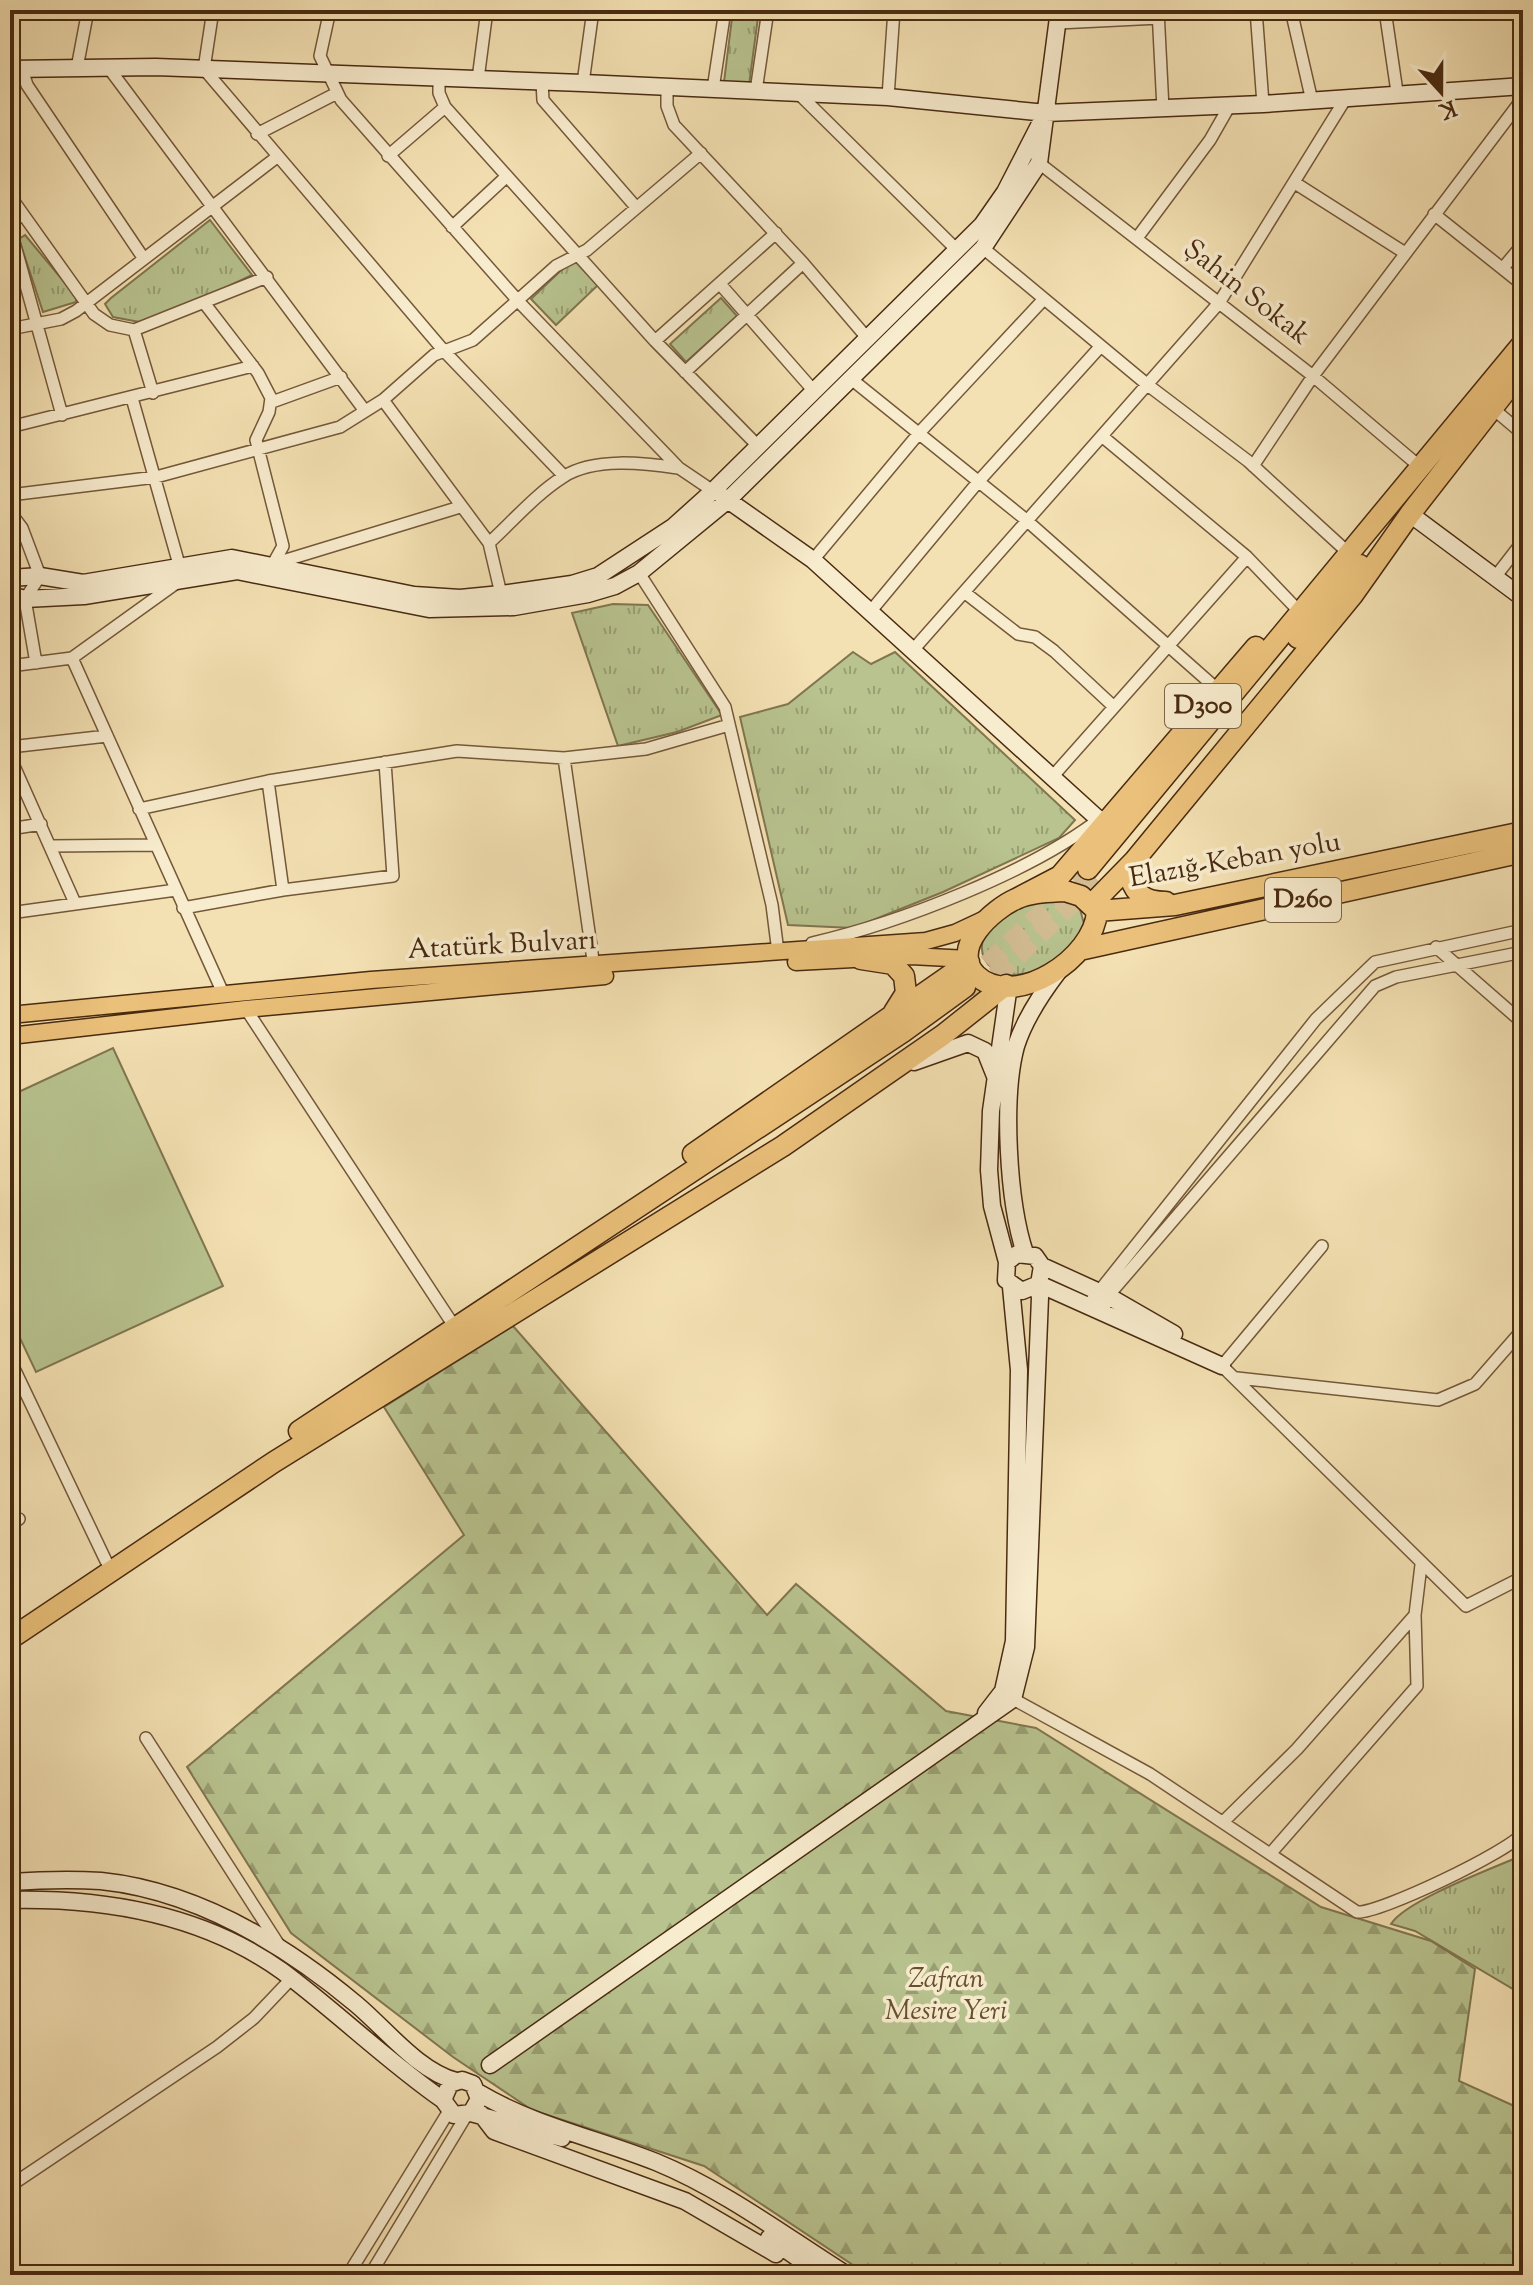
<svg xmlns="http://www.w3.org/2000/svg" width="1533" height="2285" font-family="'Sorts Mill Goudy',serif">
<defs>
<pattern id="grass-tufts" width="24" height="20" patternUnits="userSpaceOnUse" patternTransform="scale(2)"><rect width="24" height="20" fill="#b8c38f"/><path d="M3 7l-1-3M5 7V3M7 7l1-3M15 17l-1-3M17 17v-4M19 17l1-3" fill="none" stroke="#989f73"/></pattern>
<pattern id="forest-firs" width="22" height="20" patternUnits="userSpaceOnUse" patternTransform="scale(2)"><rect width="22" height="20" fill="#b8c38f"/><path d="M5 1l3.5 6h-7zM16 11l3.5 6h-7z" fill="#989f73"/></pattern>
</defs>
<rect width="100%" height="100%" fill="#f4e1b3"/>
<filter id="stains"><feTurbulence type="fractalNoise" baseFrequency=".0025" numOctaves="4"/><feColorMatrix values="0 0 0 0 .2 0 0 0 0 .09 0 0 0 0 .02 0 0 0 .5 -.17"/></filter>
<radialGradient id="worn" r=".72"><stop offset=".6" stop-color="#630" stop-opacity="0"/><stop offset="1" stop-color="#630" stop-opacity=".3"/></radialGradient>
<path fill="url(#grass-tufts)" stroke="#807650" stroke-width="2" d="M 733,10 L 759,10 L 749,85 L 724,82 Z
M 210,220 L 252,275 L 150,324 L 113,317 L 105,304 L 111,298 Z
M 25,235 L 76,296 L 76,302 L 43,312 L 19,239 Z
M 573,259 L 598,285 L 556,325 L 531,299 Z
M 721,298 L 737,316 L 686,362 L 670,344 Z
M 613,604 L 648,605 L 722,715 L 677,732 L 618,746 L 572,613 Z
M 853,652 L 871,664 L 895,652 L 1075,820 L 1059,838 L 943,892 L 853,928 L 788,925 L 740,717 L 788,704 Z
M 1069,900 L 1080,909 L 1086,931 C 1080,939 1075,950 1068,956 C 1061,962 1049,965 1040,969 C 985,992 958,939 1009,912 C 1027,902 1049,902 1069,900 Z
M 1523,1855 L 1523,1995 L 1415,1931 L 1391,1924 C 1406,1900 1494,1868 1523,1855 Z"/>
<path fill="url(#forest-firs)" stroke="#807650" stroke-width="2" d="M 513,1326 L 767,1615 L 796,1584 L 946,1711 L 1036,1728 L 1321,1907 L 1431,1941 L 1475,1969 L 1459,2081 L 1523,2110 L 1523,2275 L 865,2273 L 704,2166 L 532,2110 L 453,2057 L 291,1933 L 187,1767 L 464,1535 L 384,1407 Z"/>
<path fill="#b8c38f" stroke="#807650" stroke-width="2" d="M 113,1048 L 223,1286 L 36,1372 L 10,1317 L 10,1096 Z"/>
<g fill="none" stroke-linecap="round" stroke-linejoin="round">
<path stroke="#d2bc92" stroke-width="20" stroke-dasharray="20 10" stroke-linecap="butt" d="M 966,985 L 1088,869
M 974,997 L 1098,878"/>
<g stroke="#745839" stroke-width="14">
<path id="street" d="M 213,10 L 204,69 L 444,351 L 564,476
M 330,10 L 320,56 L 341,100 L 519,302 L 679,468 L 713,491
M 1158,10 L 1163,109
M 1256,10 L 1263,104
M 1291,10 L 1312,101
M 1385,10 L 1397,92
M 1058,23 L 1159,18
M 108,67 L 365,411
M 77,68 L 88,10
M 22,69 L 27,85 L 144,259
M 439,78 L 439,93 L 445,107
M 478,79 L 487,10
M 542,82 L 543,100 L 635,206
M 583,83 L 593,10
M 667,87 L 667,106 L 674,125 L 803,263 L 868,339
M 713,89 L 725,10
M 756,91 L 768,10
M 798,93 L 958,251
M 888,97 L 894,10
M 257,134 L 337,93
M 388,156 L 445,107 L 655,341 L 758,446
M 1039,163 L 1313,376 L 1419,466
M 1295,183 L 1405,253
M 10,196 L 94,314 L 110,325 L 134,330 L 267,277
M 22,213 L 13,222 L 12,235 L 62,415
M 1434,214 L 1523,285
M 452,227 L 507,176
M 1137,238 L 1210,140 L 1230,105
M 983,248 L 1149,386 L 1248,461 L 1342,547
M 1503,268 L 1523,244
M 720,284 L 813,390
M 205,304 L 258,373 L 271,398 L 269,412 L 256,440 L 283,546 L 273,564
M 10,329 L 61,319 L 76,311 L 277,157
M 134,330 L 153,393
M 655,341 L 776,233
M 685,372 L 803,263
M 850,378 L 1025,519 L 1217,689
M 132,398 L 180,568
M 383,400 L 489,543 C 512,522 536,494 563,477 C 594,457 644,463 678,468
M 272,402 L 341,377
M 1491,407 L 1523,434
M 10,427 L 253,366
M 1103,437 L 1247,557 L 1294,606
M 1253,466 L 1313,376 L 1523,98
M 10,495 L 156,477 L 340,427 L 383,400 L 434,355 L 473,340 L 556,266 L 587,250 L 701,153
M 10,512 L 22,528 L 40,576 L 25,599 L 36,663
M 489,543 L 501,594
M 813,560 L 920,432 L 1043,300
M 273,564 L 460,507
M 639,573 L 725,707 L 772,905 L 778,952 L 783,950
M 1496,576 L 1523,541
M 964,592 L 1018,634 L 1035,637 L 1054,651 L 1113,706
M 870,612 L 978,482 L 1100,347
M 913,650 L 1219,303 L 1346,98
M 72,658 L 223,993
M 10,666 L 72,658 L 175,584
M 10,747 L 107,736
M 10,757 L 75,903
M 564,758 L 594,967
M 1053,776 L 1247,557
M 268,781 L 283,890
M 139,809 L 268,781 L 457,751 L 564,758 L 646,749 L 729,725
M 10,829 L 41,824
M 51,846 L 155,845
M 183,908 L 283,890 L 393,876 L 385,762
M 10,913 L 176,890
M 812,943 C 899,923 1032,872 1102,817
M 1436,947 L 1523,1023
M 246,1009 L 454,1326
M 1322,1246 L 1222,1366 L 1466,1606 L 1523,1577
M 1108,1296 L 1375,986 L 1396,977 L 1523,952
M 1089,1304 L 1316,1019 L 1375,962 L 1523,930
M 10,1360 L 106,1561
M 1237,1378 L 1438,1400 L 1475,1384 L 1523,1329
M 10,1525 L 19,1519
M 1013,1699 L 1150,1774 L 1357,1912 C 1379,1914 1510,1851 1523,1833
M 146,1738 L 279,1945
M 1223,1822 L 1297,1749 L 1415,1615 L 1421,1565
M 1271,1853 L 1417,1686 L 1415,1615
M 10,2186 L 217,2047 L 254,2018 L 291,1979
M 348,2275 L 449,2111
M 370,2275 L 466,2116"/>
</g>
<g stroke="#492a10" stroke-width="19">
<path id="secondary" d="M 10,69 L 156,67 L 583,83 L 888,97 L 1046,113 L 1263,104 L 1523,86
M 722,496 L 813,560 L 1106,826
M 1410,514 L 1523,598
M 10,578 L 40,576 L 83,583 L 232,558 L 414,595 L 460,598 L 501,594 L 572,584 L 598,576 L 673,527 L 713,491 L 982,225 L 1005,192 L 1043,118
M 10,595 L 25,599 L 84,596 L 237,571 L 429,609 L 514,607 L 588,594 L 615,586 L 639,573 L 728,500 L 983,248 L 1039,163 L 1059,10
M 914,1062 L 968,1043 L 985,1051 L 995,1076
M 1025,1253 C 1008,1202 1002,1098 1016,1046 C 1024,1021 1042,993 1058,972
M 1007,1262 L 1017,1254 L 1035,1256 L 1042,1266 L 1039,1284 L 1022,1291 L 1006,1280 L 1007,1262 L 992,1206 L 989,1170 L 991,1111 L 1009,985
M 1042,1266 L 1108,1296 L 1103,1304
M 1039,1284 L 1222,1366
M 1108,1296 L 1174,1334
M 986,1713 L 1003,1691 L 1014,1641 L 1019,1370 L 1011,1287
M 10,1882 C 40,1880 71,1879 101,1881 C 197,1891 284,1944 356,2004 C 386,2029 418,2071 456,2081
M 10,1900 C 105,1898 202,1914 282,1971 C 337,2012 387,2061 443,2100 L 454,2115 L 471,2113 L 479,2099 L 473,2084 L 462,2080 L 450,2084 L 443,2100
M 490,2065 L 1013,1699 L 1026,1647 L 1040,1297 L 1037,1286
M 479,2093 C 533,2125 598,2139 656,2162 C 724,2190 785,2236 847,2275
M 471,2113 L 562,2138
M 481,2114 L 494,2131 L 685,2201 L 776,2254
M 769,2238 L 822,2275"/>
</g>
<g stroke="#492a10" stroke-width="19">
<path id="primary" d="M 796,962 L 911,956 L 968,959
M 10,1015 L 371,980 L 926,941 L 955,933 L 987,918
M 10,1036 L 246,1009 L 605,976"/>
</g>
<g stroke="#492a10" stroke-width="23">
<path id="highway" d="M 1298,638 L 1360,565
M 1128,868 C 1132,891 1141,902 1166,902
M 1088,869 L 1523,343
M 1065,891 L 1081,896 L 1097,911 C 1095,958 1014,1011 976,975 C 949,948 993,909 1016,899 C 1031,892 1049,892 1065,891 Z
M 1016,899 L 1060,876 L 1256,647
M 1092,904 L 1134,861 L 1352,596 L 1410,514 L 1523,369
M 1097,911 L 1175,905 L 1523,832
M 1084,949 L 1523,852
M 861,959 L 893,964 L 904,976 L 906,993 L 894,1012
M 693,1154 L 969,962
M 299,1431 L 903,1032 L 965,987
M 10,1639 L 274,1462 L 783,1146 L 943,1035 L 1006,985"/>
</g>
<use href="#street" stroke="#f8ecce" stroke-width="11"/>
<use href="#secondary" stroke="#f8ecce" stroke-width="16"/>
<use href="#primary" stroke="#eac07a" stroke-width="16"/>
<use href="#highway" stroke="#eac07a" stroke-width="20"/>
</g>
<g text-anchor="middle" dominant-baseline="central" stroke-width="7" stroke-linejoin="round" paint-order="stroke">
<g fill="#f8ecce" stroke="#7e6449" stroke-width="2">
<rect x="1165" y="684" width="76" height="44" rx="6"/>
<rect x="1265" y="878" width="76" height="44" rx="6"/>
</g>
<g font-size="26" font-weight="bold" fill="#492a10">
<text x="1203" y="706">D300</text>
<text x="1303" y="900">D260</text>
</g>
<g font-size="28" fill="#492a10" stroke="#f8ecce">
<text transform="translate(1246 293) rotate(38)">Şahin Sokak</text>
<text transform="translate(1235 861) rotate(-10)">Elazığ-Keban yolu</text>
<text transform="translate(502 946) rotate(-3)">Atatürk Bulvarı</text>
</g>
<g font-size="28" font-style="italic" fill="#655030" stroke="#f8ecce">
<text x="946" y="1980">Zafran<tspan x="946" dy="32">Mesire Yeri</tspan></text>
</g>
</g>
<rect width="1533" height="2285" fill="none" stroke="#f4e1b3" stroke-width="40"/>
<rect x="12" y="12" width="1509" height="2261" fill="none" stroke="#492a10" stroke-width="4"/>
<rect x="20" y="20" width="1493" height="2245" fill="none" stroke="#492a10" stroke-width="2"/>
<g transform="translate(1441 92) rotate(159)" stroke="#f8ecce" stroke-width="6" paint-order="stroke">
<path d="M0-6L14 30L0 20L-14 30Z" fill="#492a10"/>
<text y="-12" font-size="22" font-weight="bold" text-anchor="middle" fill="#492a10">K</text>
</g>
<rect width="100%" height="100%" filter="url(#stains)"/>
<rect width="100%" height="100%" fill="url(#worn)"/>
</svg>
